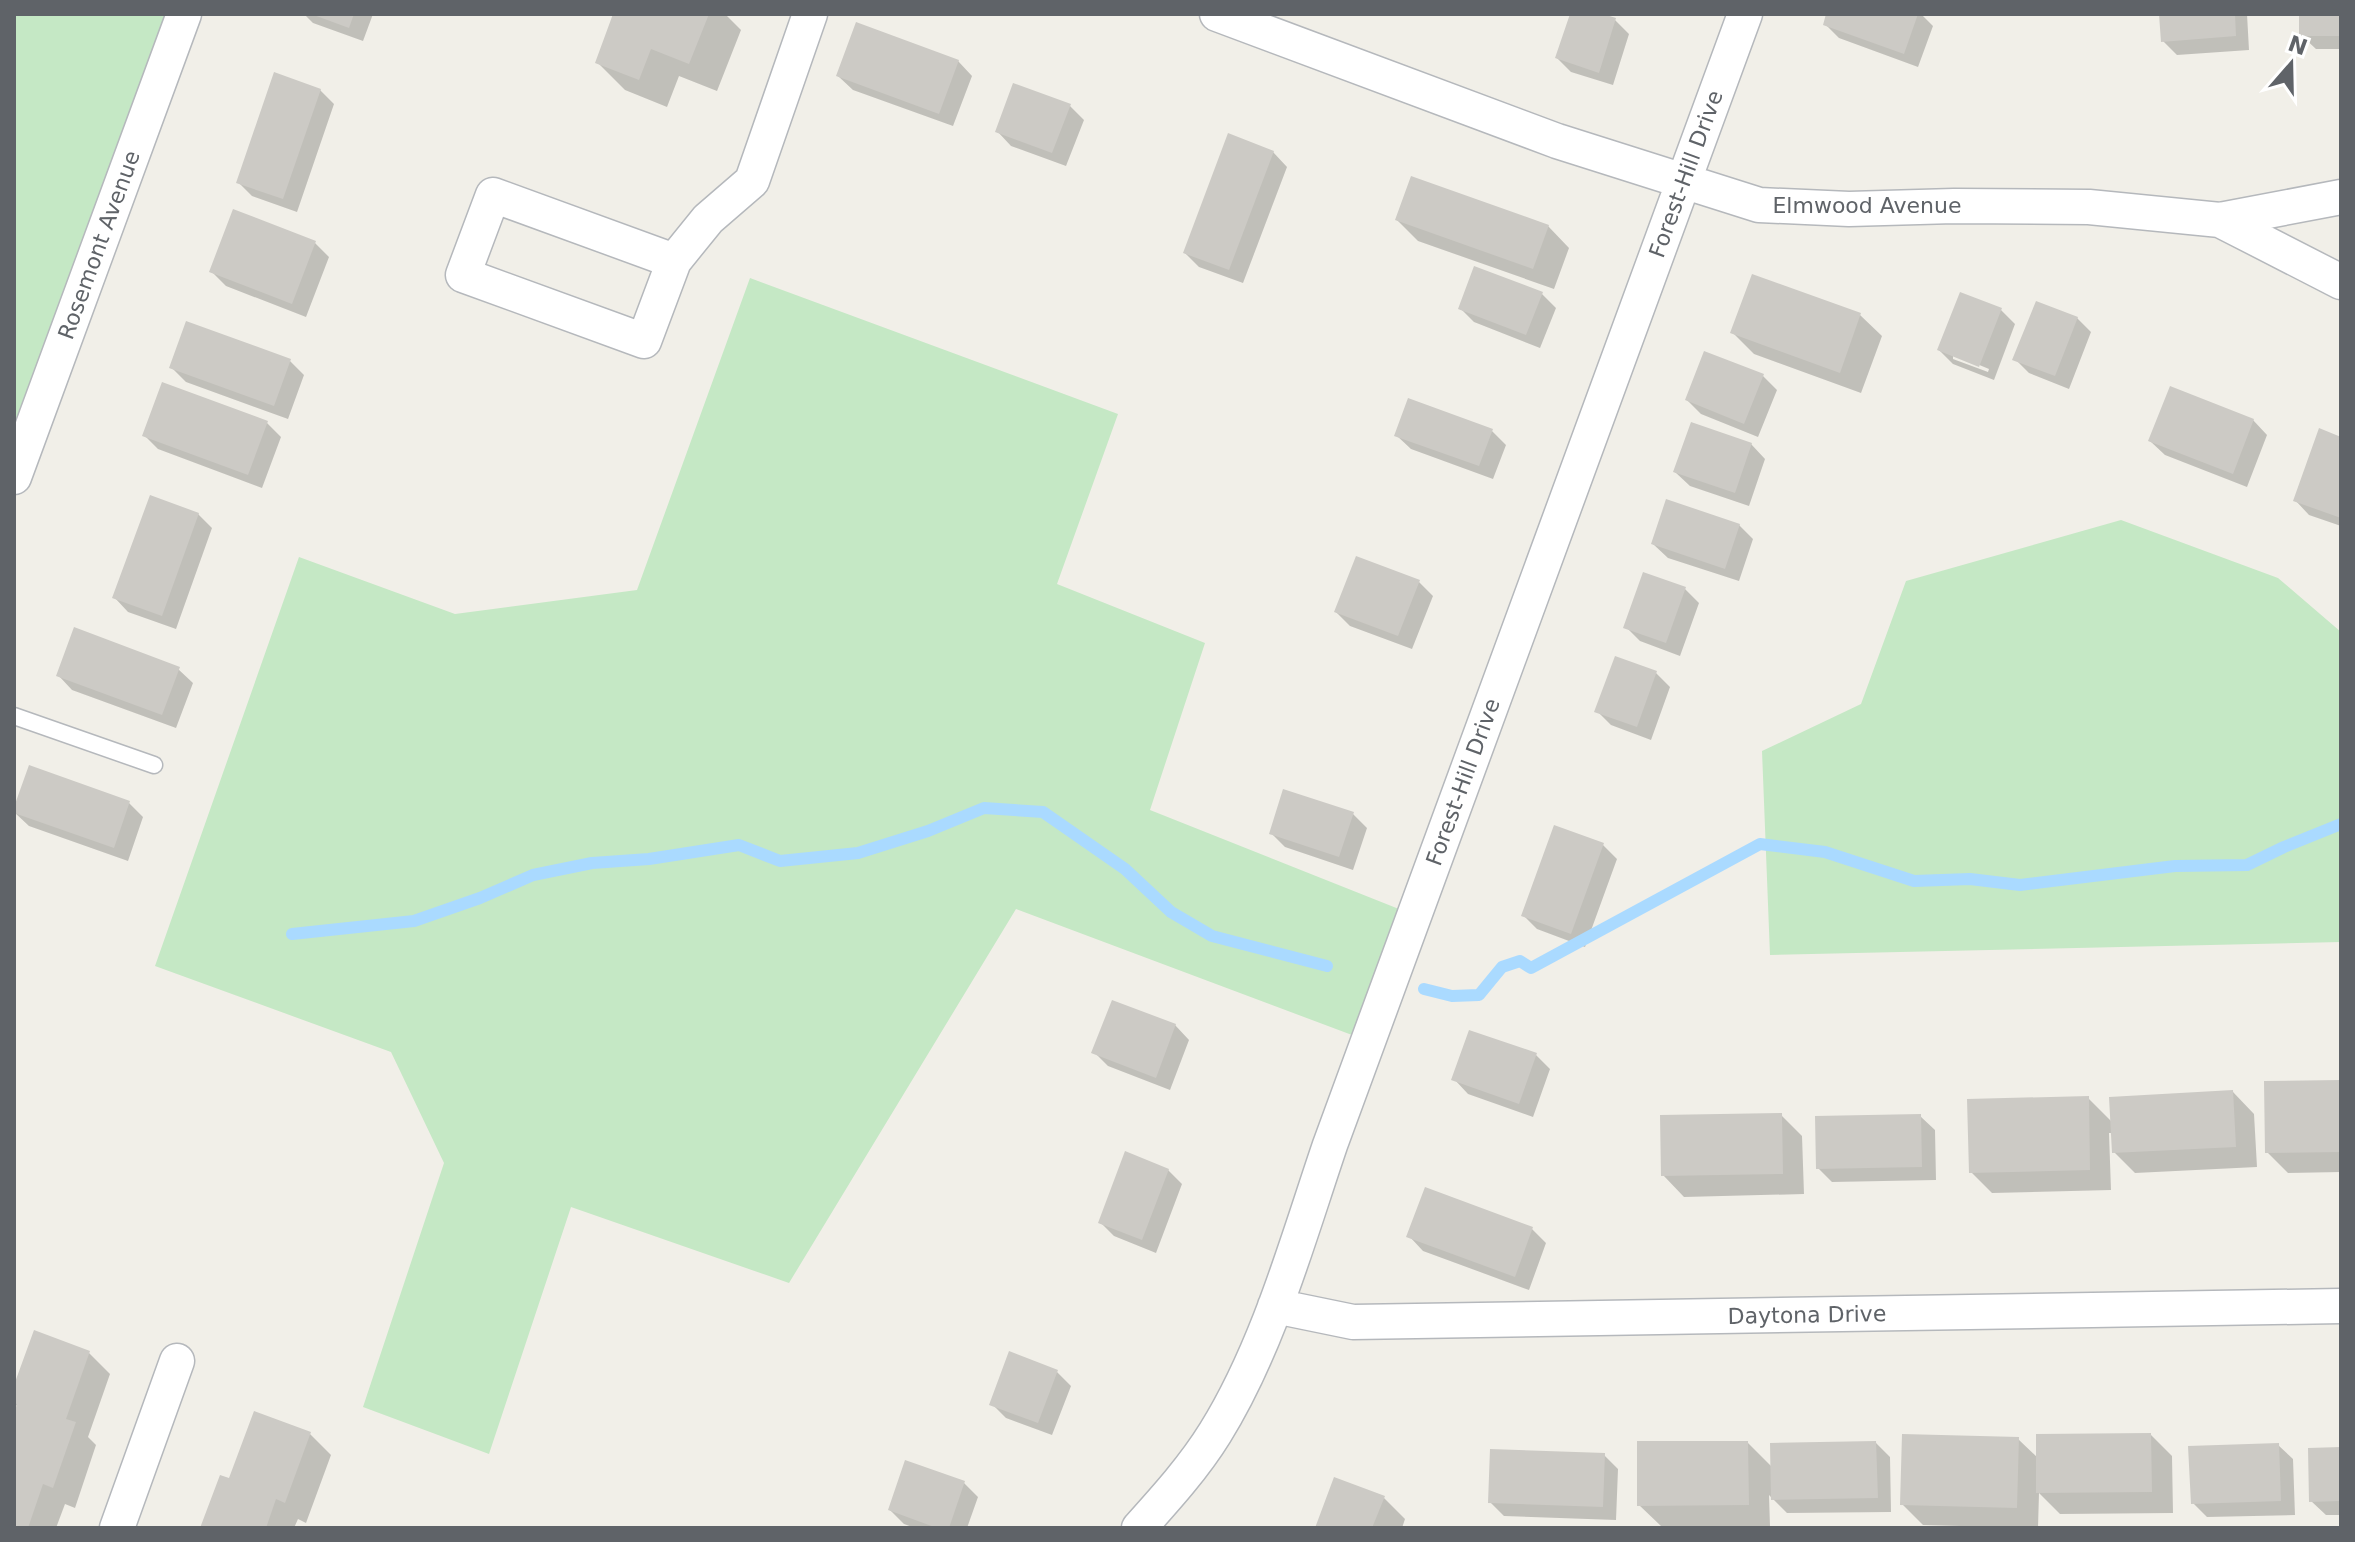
<svg xmlns="http://www.w3.org/2000/svg" width="2355" height="1542" font-family="'DejaVu Sans',sans-serif">
<rect width="100%" height="100%" fill="#f1efe8"/>
<path fill="#c5e8c5" d="M 14,14 L 184,14 L 14,477 Z
M 750,278 L 1118,414 L 1057,584 L 1205,643 L 1150,810 L 1414,915 L 1368,1041 L 1016,909 L 789,1283 L 571,1207 L 489,1454 L 363,1407 L 444,1163 L 391,1052 L 155,966 L 299,557 L 455,614 L 637,590 Z
M 2121,520 L 2278,578 L 2341,632 L 2341,942 L 1770,955 L 1762,751 L 1861,704 L 1906,581 Z"/>
<path fill="#0003" fill-rule="evenodd" d="M 304,14 L 373,14 L 363,41 L 313,23 Z
M 615,14 L 725,14 L 741,30 L 717,91 L 679,76 L 667,107 L 625,90 L 597,62 Z
M 1572,14 L 1596,14 L 1615,20 L 1629,34 L 1613,85 L 1571,72 L 1557,58 Z
M 1829,14 L 1921,14 L 1933,26 L 1918,67 L 1839,38 L 1825,24 Z
M 2161,14 L 2247,14 L 2249,50 L 2177,55 L 2163,41 Z
M 2301,14 L 2341,14 L 2341,49 L 2316,49 L 2301,35 Z
M 958,61 L 972,76 L 953,126 L 853,90 L 838,76 Z
M 320,90 L 334,104 L 297,212 L 252,196 L 238,182 Z
M 1070,106 L 1084,120 L 1066,166 L 1011,146 L 997,131 Z
M 1273,152 L 1287,167 L 1243,283 L 1199,267 L 1185,253 Z
M 1397,220 L 1548,226 L 1569,248 L 1554,289 L 1418,241 Z
M 315,243 L 329,257 L 306,317 L 226,286 L 212,272 Z
M 1542,294 L 1556,308 L 1540,348 L 1474,322 L 1460,308 Z
M 2001,310 L 2015,324 L 1994,380 L 1953,364 L 1939,350 ZM 1953,354 L 1989,369 L 1988,372 L 1953,359 Z
M 1860,315 L 1882,336 L 1861,393 L 1754,354 L 1733,333 Z
M 2077,318 L 2091,332 L 2069,389 L 2029,373 L 2015,359 Z
M 290,361 L 304,375 L 288,419 L 186,382 L 171,367 Z
M 1763,376 L 1777,390 L 1758,437 L 1701,414 L 1687,400 Z
M 2253,420 L 2267,435 L 2247,487 L 2165,455 L 2150,441 Z
M 267,423 L 281,437 L 262,488 L 158,449 L 144,435 Z
M 1491,430 L 1506,445 L 1493,479 L 1411,449 L 1396,435 Z
M 2341,439 L 2341,526 L 2309,515 L 2295,500 Z
M 1751,444 L 1765,459 L 1749,506 L 1690,486 L 1675,472 Z
M 198,514 L 212,528 L 176,629 L 128,612 L 114,597 Z
M 1739,525 L 1753,539 L 1739,581 L 1668,558 L 1653,544 Z
M 1419,582 L 1433,596 L 1412,649 L 1350,626 L 1336,612 Z
M 1685,589 L 1699,603 L 1680,656 L 1640,641 L 1626,627 Z
M 178,669 L 193,683 L 176,728 L 72,690 L 58,675 Z
M 1656,673 L 1670,687 L 1651,740 L 1611,725 L 1597,711 Z
M 1285,791 L 1353,814 L 1367,828 L 1353,870 L 1285,847 L 1271,833 Z
M 129,803 L 143,817 L 128,861 L 29,826 L 14,812 Z
M 1603,845 L 1617,859 L 1585,947 L 1537,929 L 1523,915 Z
M 1175,1025 L 1189,1040 L 1170,1090 L 1108,1066 L 1094,1052 Z
M 1536,1055 L 1550,1069 L 1533,1117 L 1468,1094 L 1454,1079 Z
M 2341,1082 L 2341,1172 L 2288,1173 L 2267,1152 Z
M 2233,1092 L 2254,1114 L 2257,1167 L 2135,1173 L 2114,1152 L 2113,1133 L 2109,1133 L 2111,1190 L 1992,1193 L 1971,1172 L 2088,1098 L 2113,1123 Z
M 1781,1115 L 1802,1136 L 1804,1194 L 1684,1197 L 1663,1175 Z
M 1920,1116 L 1935,1130 L 1936,1180 L 1832,1182 L 1818,1168 Z
M 1168,1170 L 1182,1184 L 1156,1253 L 1114,1236 L 1100,1222 Z
M 1532,1229 L 1546,1243 L 1529,1290 L 1423,1251 L 1409,1236 Z
M 89,1353 L 110,1374 L 88,1437 L 96,1445 L 75,1508 L 65,1504 L 56,1528 L 14,1528 L 14,1419 L 18,1407 L 14,1403 L 14,1391 Z
M 1057,1372 L 1071,1386 L 1052,1435 L 1006,1418 L 992,1404 Z
M 310,1434 L 331,1455 L 306,1523 L 298,1519 L 294,1528 L 202,1528 L 231,1481 Z
M 2151,1435 L 2172,1456 L 2173,1513 L 2060,1514 L 2039,1493 L 2038,1528 L 1923,1525 L 1902,1504 L 2018,1439 L 2038,1458 Z
M 1748,1443 L 1773,1468 L 1876,1443 L 1890,1457 L 1891,1512 L 1787,1513 L 1769,1495 L 1770,1526 L 1661,1526 L 1639,1505 Z
M 2278,1445 L 2293,1459 L 2295,1515 L 2207,1517 L 2193,1503 Z
M 2341,1449 L 2341,1515 L 2326,1515 L 2311,1501 Z
M 1604,1455 L 1618,1469 L 1616,1520 L 1504,1516 L 1490,1502 Z
M 964,1483 L 978,1497 L 967,1528 L 915,1528 L 904,1524 L 890,1510 Z
M 1384,1498 L 1405,1519 L 1402,1528 L 1317,1528 Z"/>
<g fill="none" stroke-linecap="round" stroke-linejoin="round">
<path stroke="#aadaff" stroke-width="12" d="M 292,934 L 414,921 L 480,898 L 533,875 L 592,863 L 649,859 L 739,845 L 780,861 L 858,853 L 928,831 L 984,808 L 1043,812 L 1125,869 L 1171,912 L 1212,936 L 1327,966
M 1424,989 L 1452,996 L 1479,995 L 1502,967 L 1520,961 L 1531,968 L 1760,844 L 1825,852 L 1914,881 L 1970,879 L 2020,885 L 2175,866 L 2247,865 L 2284,847 L 2341,824"/>
</g>
<path fill="#cccac5" d="M 311,14 L 354,14 L 349,28 Z
M 613,14 L 709,14 L 689,64 L 651,49 L 639,80 L 595,63 Z
M 1570,14 L 1603,14 L 1616,18 L 1599,73 L 1555,58 Z
M 1826,14 L 1918,14 L 1904,54 L 1823,25 Z
M 2159,14 L 2235,14 L 2236,36 L 2161,42 Z
M 2299,14 L 2341,14 L 2341,36 L 2299,36 Z
M 856,22 L 959,60 L 939,114 L 836,76 Z
M 274,72 L 321,89 L 283,199 L 236,183 Z
M 1013,83 L 1071,104 L 1052,153 L 995,132 Z
M 1228,133 L 1274,151 L 1229,270 L 1183,253 Z
M 1411,176 L 1549,225 L 1533,269 L 1395,220 Z
M 233,209 L 316,241 L 292,304 L 209,272 Z
M 1474,266 L 1543,292 L 1526,335 L 1458,309 Z
M 1752,274 L 1861,313 L 1840,373 L 1730,333 Z
M 1960,292 L 2002,308 L 1979,367 L 1937,350 Z
M 2036,301 L 2078,317 L 2055,376 L 2012,360 Z
M 186,321 L 291,359 L 274,406 L 169,368 Z
M 1704,351 L 1764,374 L 1744,424 L 1685,400 Z
M 162,382 L 268,421 L 248,475 L 142,436 Z
M 2170,386 L 2254,419 L 2233,474 L 2148,441 Z
M 1408,398 L 1493,429 L 1479,466 L 1394,436 Z
M 1691,422 L 1752,443 L 1735,493 L 1673,472 Z
M 2319,428 L 2341,437 L 2341,518 L 2293,501 Z
M 150,495 L 199,513 L 162,616 L 112,598 Z
M 1666,499 L 1740,524 L 1725,569 L 1651,544 Z
M 1356,556 L 1420,580 L 1398,636 L 1334,612 Z
M 1643,572 L 1686,587 L 1666,643 L 1623,628 Z
M 74,627 L 180,667 L 162,715 L 56,676 Z
M 1615,656 L 1657,671 L 1637,727 L 1594,712 Z
M 29,765 L 130,801 L 114,848 L 14,813 L 14,807 Z
M 1283,789 L 1354,812 L 1339,857 L 1269,834 Z
M 1554,825 L 1604,843 L 1571,934 L 1521,916 Z
M 1112,1000 L 1176,1024 L 1156,1078 L 1091,1053 Z
M 1469,1030 L 1537,1053 L 1519,1104 L 1451,1080 Z
M 2341,1080 L 2341,1152 L 2265,1153 L 2264,1081 Z
M 2233,1090 L 2236,1147 L 2112,1153 L 2109,1097 Z
M 2089,1096 L 2090,1170 L 1969,1173 L 1967,1099 Z
M 1782,1113 L 1783,1174 L 1661,1176 L 1660,1115 Z
M 1921,1114 L 1922,1167 L 1816,1169 L 1815,1116 Z
M 1125,1151 L 1169,1169 L 1142,1240 L 1098,1223 Z
M 1425,1187 L 1533,1227 L 1515,1277 L 1406,1237 Z
M 34,1330 L 90,1351 L 66,1419 L 76,1422 L 53,1488 L 43,1484 L 28,1528 L 14,1528 L 14,1413 L 17,1404 L 14,1403 L 14,1385 Z
M 1009,1351 L 1058,1370 L 1038,1423 L 989,1405 Z
M 254,1411 L 311,1432 L 285,1503 L 276,1499 L 266,1528 L 200,1528 L 220,1475 L 229,1478 Z
M 2151,1433 L 2152,1492 L 2036,1493 L 2036,1434 Z
M 1902,1434 L 2019,1437 L 2017,1508 L 1900,1505 Z
M 1637,1441 L 1748,1441 L 1749,1505 L 1637,1506 Z
M 1876,1441 L 1878,1498 L 1771,1500 L 1770,1443 Z
M 2279,1443 L 2281,1501 L 2191,1504 L 2188,1446 Z
M 2341,1447 L 2341,1501 L 2309,1502 L 2308,1448 Z
M 1490,1449 L 1605,1453 L 1603,1507 L 1488,1503 Z
M 905,1460 L 965,1481 L 949,1528 L 937,1528 L 888,1510 Z
M 1334,1477 L 1385,1496 L 1372,1528 L 1315,1528 Z"/>
<g fill="none" stroke-linecap="round" stroke-linejoin="round">
<g stroke="#b5b8bc" stroke-width="19">
<path id="lane" d="M 14,716 L 154,765"/>
</g>
<g stroke="#b5b8bc" stroke-width="37">
<path id="street" d="M 1217,14 L 1557,141 L 1759,205 L 1849,209 L 1954,206 L 2089,207 L 2220,220 L 2341,282
M 2220,220 L 2341,197
M 674,261 L 493,195 L 463,275 L 644,341 L 674,261 L 708,219 L 752,181 L 810,14
M 14,477 L 184,14
M 1275,1306 L 1353,1322 L 2341,1306
M 117,1528 L 177,1361
M 1139,1528 C 1166,1498 1194,1467 1215,1433 C 1268,1348 1298,1239 1330,1145 L 1745,14"/>
</g>
<use href="#lane" stroke="#fff" stroke-width="16"/>
<use href="#street" stroke="#fff" stroke-width="34"/>
</g>
<g text-anchor="middle" dominant-baseline="central" stroke-width="8" stroke-linejoin="round" paint-order="stroke">
<g font-size="22" fill="#5f6368" stroke="#fff">
<text transform="translate(1686 174) rotate(-70)">Forest-Hill Drive</text>
<text x="1867" y="205">Elmwood Avenue</text>
<text transform="translate(99 245) rotate(-70)">Rosemont Avenue</text>
<text transform="translate(1463 782) rotate(-70)">Forest-Hill Drive</text>
<text transform="translate(1807 1315) rotate(-1)">Daytona Drive</text>
</g>
</g>
<rect width="2355" height="1542" fill="none" stroke="#5f6368" stroke-width="32"/>
<g transform="translate(2291 64) rotate(20)" stroke="#ffffff" stroke-width="6" paint-order="stroke">
<path d="M0-6L14 30L0 20L-14 30Z" fill="#5f6368"/>
<text y="-12" font-size="22" font-weight="bold" text-anchor="middle" fill="#5f6368">N</text>
</g>
</svg>
